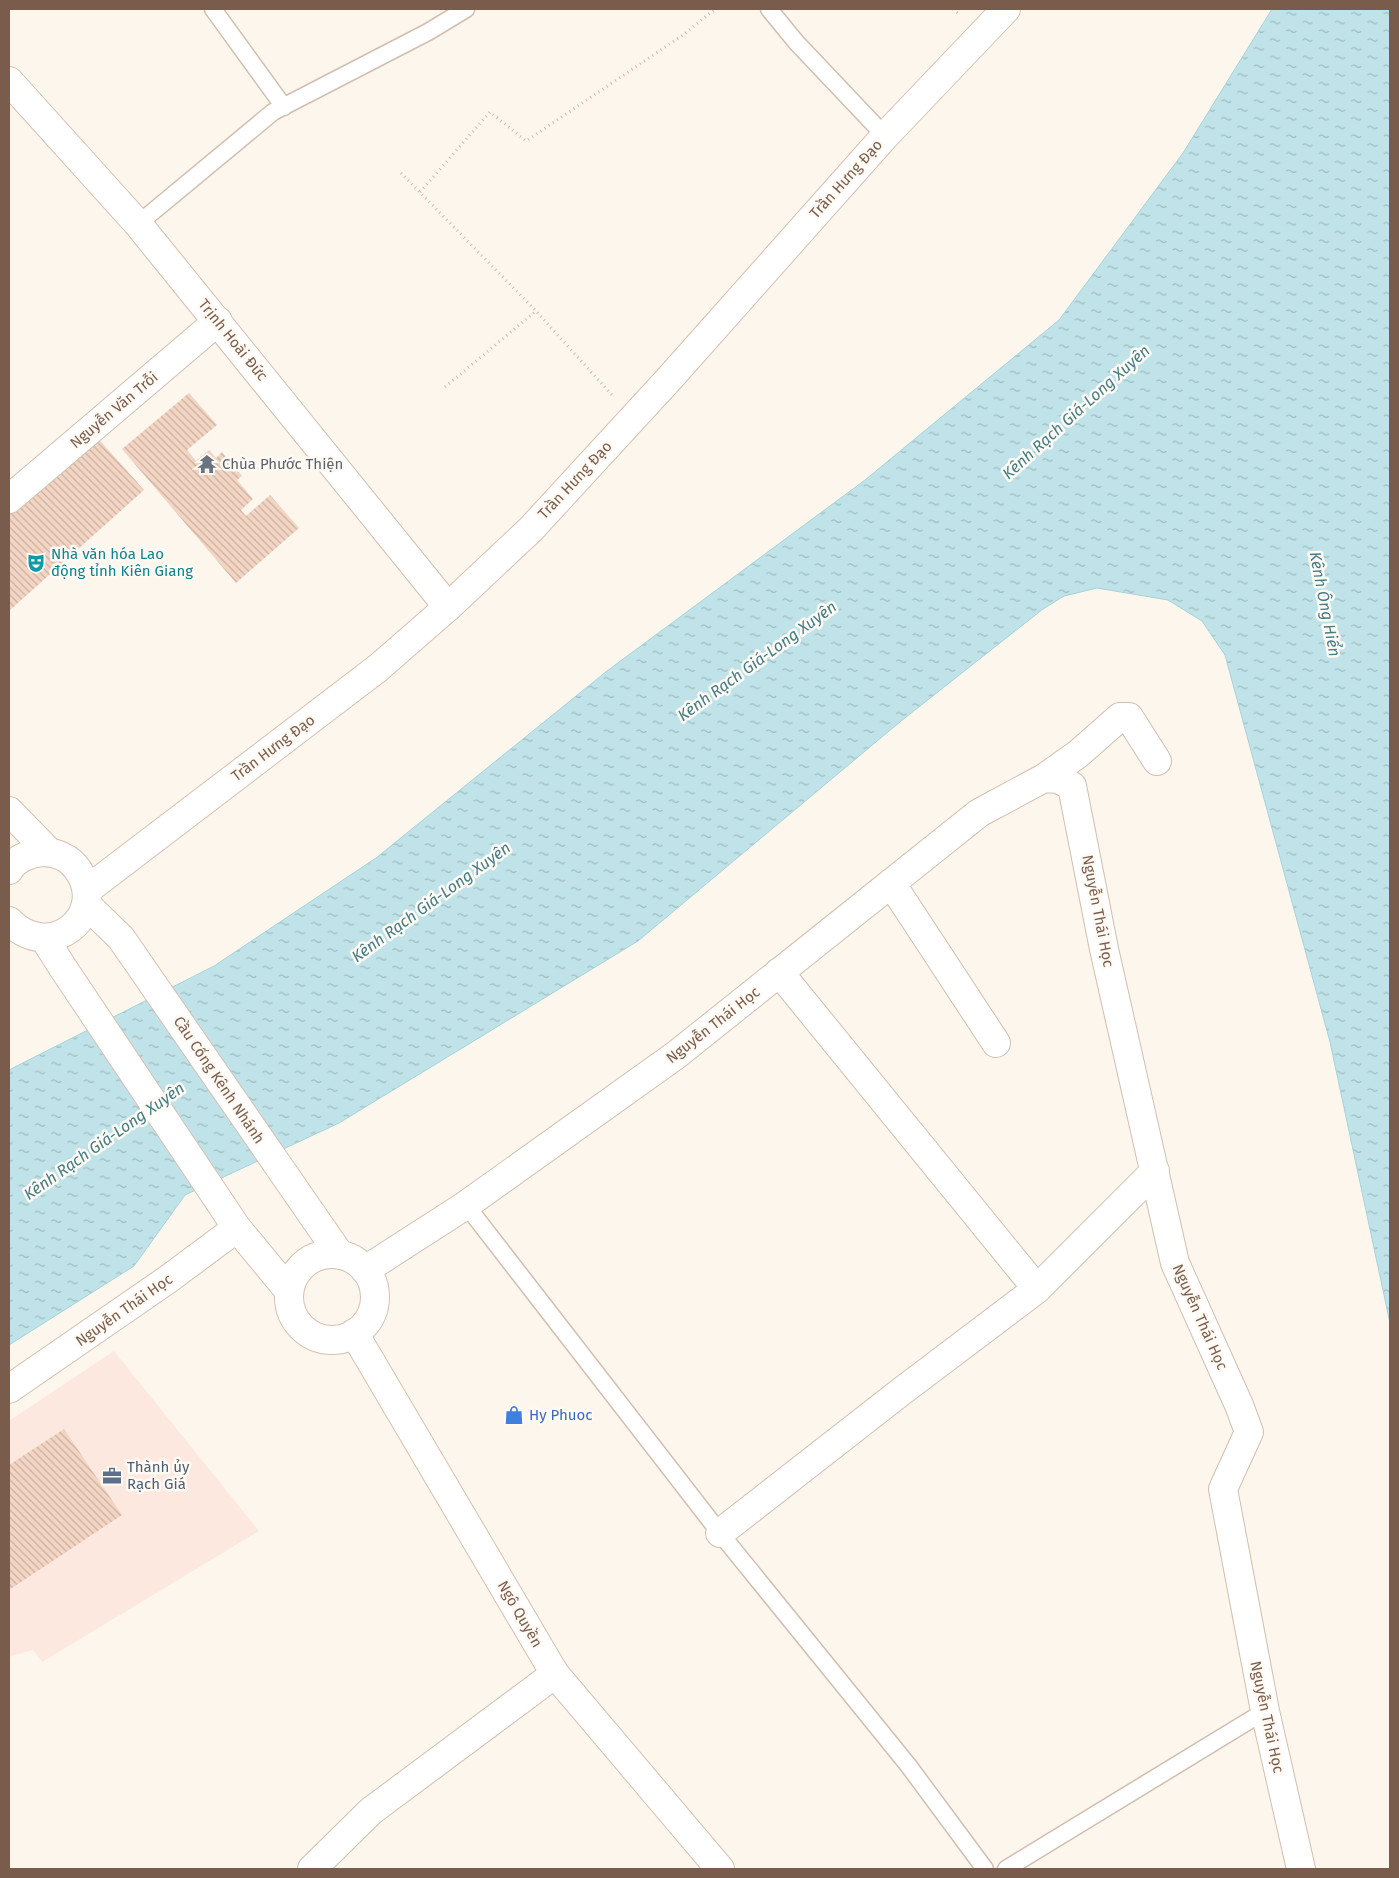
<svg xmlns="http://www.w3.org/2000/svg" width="1399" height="1878" font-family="'Fira Sans',sans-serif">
<defs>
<pattern id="water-ripples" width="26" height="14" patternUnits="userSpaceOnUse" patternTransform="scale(1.25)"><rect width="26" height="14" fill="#bfe3e8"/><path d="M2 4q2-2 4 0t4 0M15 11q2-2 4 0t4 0" fill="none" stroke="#a0bbbe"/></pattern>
<pattern id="building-back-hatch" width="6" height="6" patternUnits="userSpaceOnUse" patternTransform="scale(1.25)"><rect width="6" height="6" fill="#f3d5c3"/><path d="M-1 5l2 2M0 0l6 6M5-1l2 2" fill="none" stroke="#cab0a1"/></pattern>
</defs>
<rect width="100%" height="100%" fill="#fdf6ec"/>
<path fill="#fde8e0" d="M 114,1351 L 259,1531 L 42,1662 L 33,1650 L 9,1657 L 9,1421 Z"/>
<path fill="url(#water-ripples)" stroke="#a5d3da" d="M 1272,9 L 1390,9 L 1390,1323 L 1330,1042 L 1225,655 L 1202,621 L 1168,600 L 1097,588 L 1064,596 L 1043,609 L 901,721 L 638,941 L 339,1123 L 185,1195 L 134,1266 L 9,1345 L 9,1070 L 214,966 L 376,858 L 607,671 L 865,480 L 1059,320 L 1183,153 Z"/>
<path fill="url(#building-back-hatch)" d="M 189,393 L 217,425 L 187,450 L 196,461 L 209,450 L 216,458 L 222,452 L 242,476 L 237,480 L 253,499 L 241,510 L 246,516 L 270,495 L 299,528 L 236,583 L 122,449 Z
M 96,436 L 144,490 L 9,611 L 9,514 Z
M 64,1429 L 122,1515 L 9,1590 L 9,1465 Z"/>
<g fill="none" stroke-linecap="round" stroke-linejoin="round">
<g stroke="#d1beb0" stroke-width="19">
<path id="lane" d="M 213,9 L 284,107
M 769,9 L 796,42 L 885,136
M 138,224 L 273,112 L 428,32 L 466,9
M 466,1205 L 720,1533 L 908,1765 L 985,1869
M 1006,1869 L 1265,1711"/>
</g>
<g stroke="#d1beb0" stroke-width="30">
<path id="street" d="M 9,81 L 138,224 L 448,607
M 9,499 L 218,321
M 1044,778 L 1078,754 L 1120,717 L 1129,717 L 1157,761
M 891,883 L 996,1043
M 779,972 L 1037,1289
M 365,1270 L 466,1205 L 676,1055 L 979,813 L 1044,778 L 1058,779 L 1072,786 L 1104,949 L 1175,1263 L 1239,1405 L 1249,1432 L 1223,1489 L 1265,1711 L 1301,1869
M 9,1389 L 167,1280 L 237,1228
M 720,1533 L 902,1391 L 1037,1289 L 1155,1171
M 312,1869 L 371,1811 L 555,1674"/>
</g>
<g stroke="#d6c0b0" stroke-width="30">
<path id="secondary" d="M 9,811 L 49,852
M 9,870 C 15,859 30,853 42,852 C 56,852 70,858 78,870 C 109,914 51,964 9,921
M 87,890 L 378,668 L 448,607 L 531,529 L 669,379 L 885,136 L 1006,9
M 86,904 L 121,938 L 340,1255
M 44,938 L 63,968 L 237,1228 L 289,1291
M289 1297a43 43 0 1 1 86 0a43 43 0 1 1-86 0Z
M 354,1333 L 555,1674 L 720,1869"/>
</g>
<path stroke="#d9b8a5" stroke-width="3" stroke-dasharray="1 4" stroke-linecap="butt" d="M 953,9 L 959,14
M 401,173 L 536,311 L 612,395
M 420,192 L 490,112 L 526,141 L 683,35 L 715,9
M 445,387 L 536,311"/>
<use href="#lane" stroke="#fff" stroke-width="16"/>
<use href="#street" stroke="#fff" stroke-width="28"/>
<use href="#secondary" stroke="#fff" stroke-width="28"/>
</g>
<defs>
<g id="temple-bare" transform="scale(1.5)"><path d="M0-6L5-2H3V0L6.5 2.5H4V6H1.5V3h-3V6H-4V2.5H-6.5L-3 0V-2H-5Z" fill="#6b7280" stroke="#fffaf3" stroke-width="2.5" paint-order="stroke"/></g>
<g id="theatre-bare" transform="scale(1.5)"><path d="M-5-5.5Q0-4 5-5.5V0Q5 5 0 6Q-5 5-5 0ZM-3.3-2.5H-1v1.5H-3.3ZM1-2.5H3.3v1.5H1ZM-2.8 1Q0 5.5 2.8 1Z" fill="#0f9aa8" stroke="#fffaf3" stroke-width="2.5" paint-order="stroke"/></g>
<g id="shop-bare" transform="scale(1.5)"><path d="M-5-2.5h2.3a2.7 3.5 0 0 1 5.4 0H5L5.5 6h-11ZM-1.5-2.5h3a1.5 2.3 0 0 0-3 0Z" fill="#3f7fe0" stroke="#fffaf3" stroke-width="2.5" paint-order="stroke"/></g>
<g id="office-bare" transform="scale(1.5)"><path d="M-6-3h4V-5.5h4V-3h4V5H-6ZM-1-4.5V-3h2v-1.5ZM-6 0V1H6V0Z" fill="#5c6f8a" stroke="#fffaf3" stroke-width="2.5" paint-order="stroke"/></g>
</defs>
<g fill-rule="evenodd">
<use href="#temple-bare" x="207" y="464"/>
<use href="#theatre-bare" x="36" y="563"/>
<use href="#shop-bare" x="514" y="1415"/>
<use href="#office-bare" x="112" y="1476"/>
</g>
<g text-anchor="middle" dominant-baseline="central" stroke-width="5" stroke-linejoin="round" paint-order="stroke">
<g font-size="15" fill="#7a5c4d" stroke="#fffaf3">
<text transform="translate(846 179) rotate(-48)">Trần Hưng Đạo</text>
<text transform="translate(233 340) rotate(51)">Trịnh Hoài Đức</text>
<text transform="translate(114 410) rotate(-40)">Nguyễn Văn Trỗi</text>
<text transform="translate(575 480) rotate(-47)">Trần Hưng Đạo</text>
<text transform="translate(273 748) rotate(-37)">Trần Hưng Đạo</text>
<text transform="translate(1098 911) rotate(79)">Nguyễn Thái Học</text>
<text transform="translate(713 1025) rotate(-38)">Nguyễn Thái Học</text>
<text transform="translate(219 1080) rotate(56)">Cầu Cống Kênh Nhánh</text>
<text transform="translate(124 1310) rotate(-35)">Nguyễn Thái Học</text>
<text transform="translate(1200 1317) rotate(66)">Nguyễn Thái Học</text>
<text transform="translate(520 1614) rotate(60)">Ngô Quyền</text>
<text transform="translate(1267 1717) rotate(78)">Nguyễn Thái Học</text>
</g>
<g font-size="15" fill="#5b616d" stroke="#fffaf3" text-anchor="start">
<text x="222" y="464">Chùa Phước Thiện</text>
</g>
<g font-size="15" fill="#0d838f" stroke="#fffaf3" text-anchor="start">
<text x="51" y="554">Nhà văn hóa Lao<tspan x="51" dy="17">động tỉnh Kiên Giang</tspan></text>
</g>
<g font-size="15" fill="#366cbe" stroke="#fffaf3" text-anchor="start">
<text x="529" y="1415">Hy Phuoc</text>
</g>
<g font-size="15" fill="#4e5e75" stroke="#fffaf3" text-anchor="start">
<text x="127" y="1467">Thành ủy<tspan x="127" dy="17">Rạch Giá</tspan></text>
</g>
<g font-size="16" font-style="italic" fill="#437c86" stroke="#fffaf3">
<text transform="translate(1076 412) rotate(-42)">Kênh Rạch Giá-Long Xuyên</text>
<text transform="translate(1325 604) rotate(79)">Kênh Ông Hiển</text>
<text transform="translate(757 661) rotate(-36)">Kênh Rạch Giá-Long Xuyên</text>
<text transform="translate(431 902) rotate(-36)">Kênh Rạch Giá-Long Xuyên</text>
<text transform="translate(104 1141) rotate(-35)">Kênh Rạch Giá-Long Xuyên</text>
</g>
</g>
<rect width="1399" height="1878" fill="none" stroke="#7a5c4d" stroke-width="20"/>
</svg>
